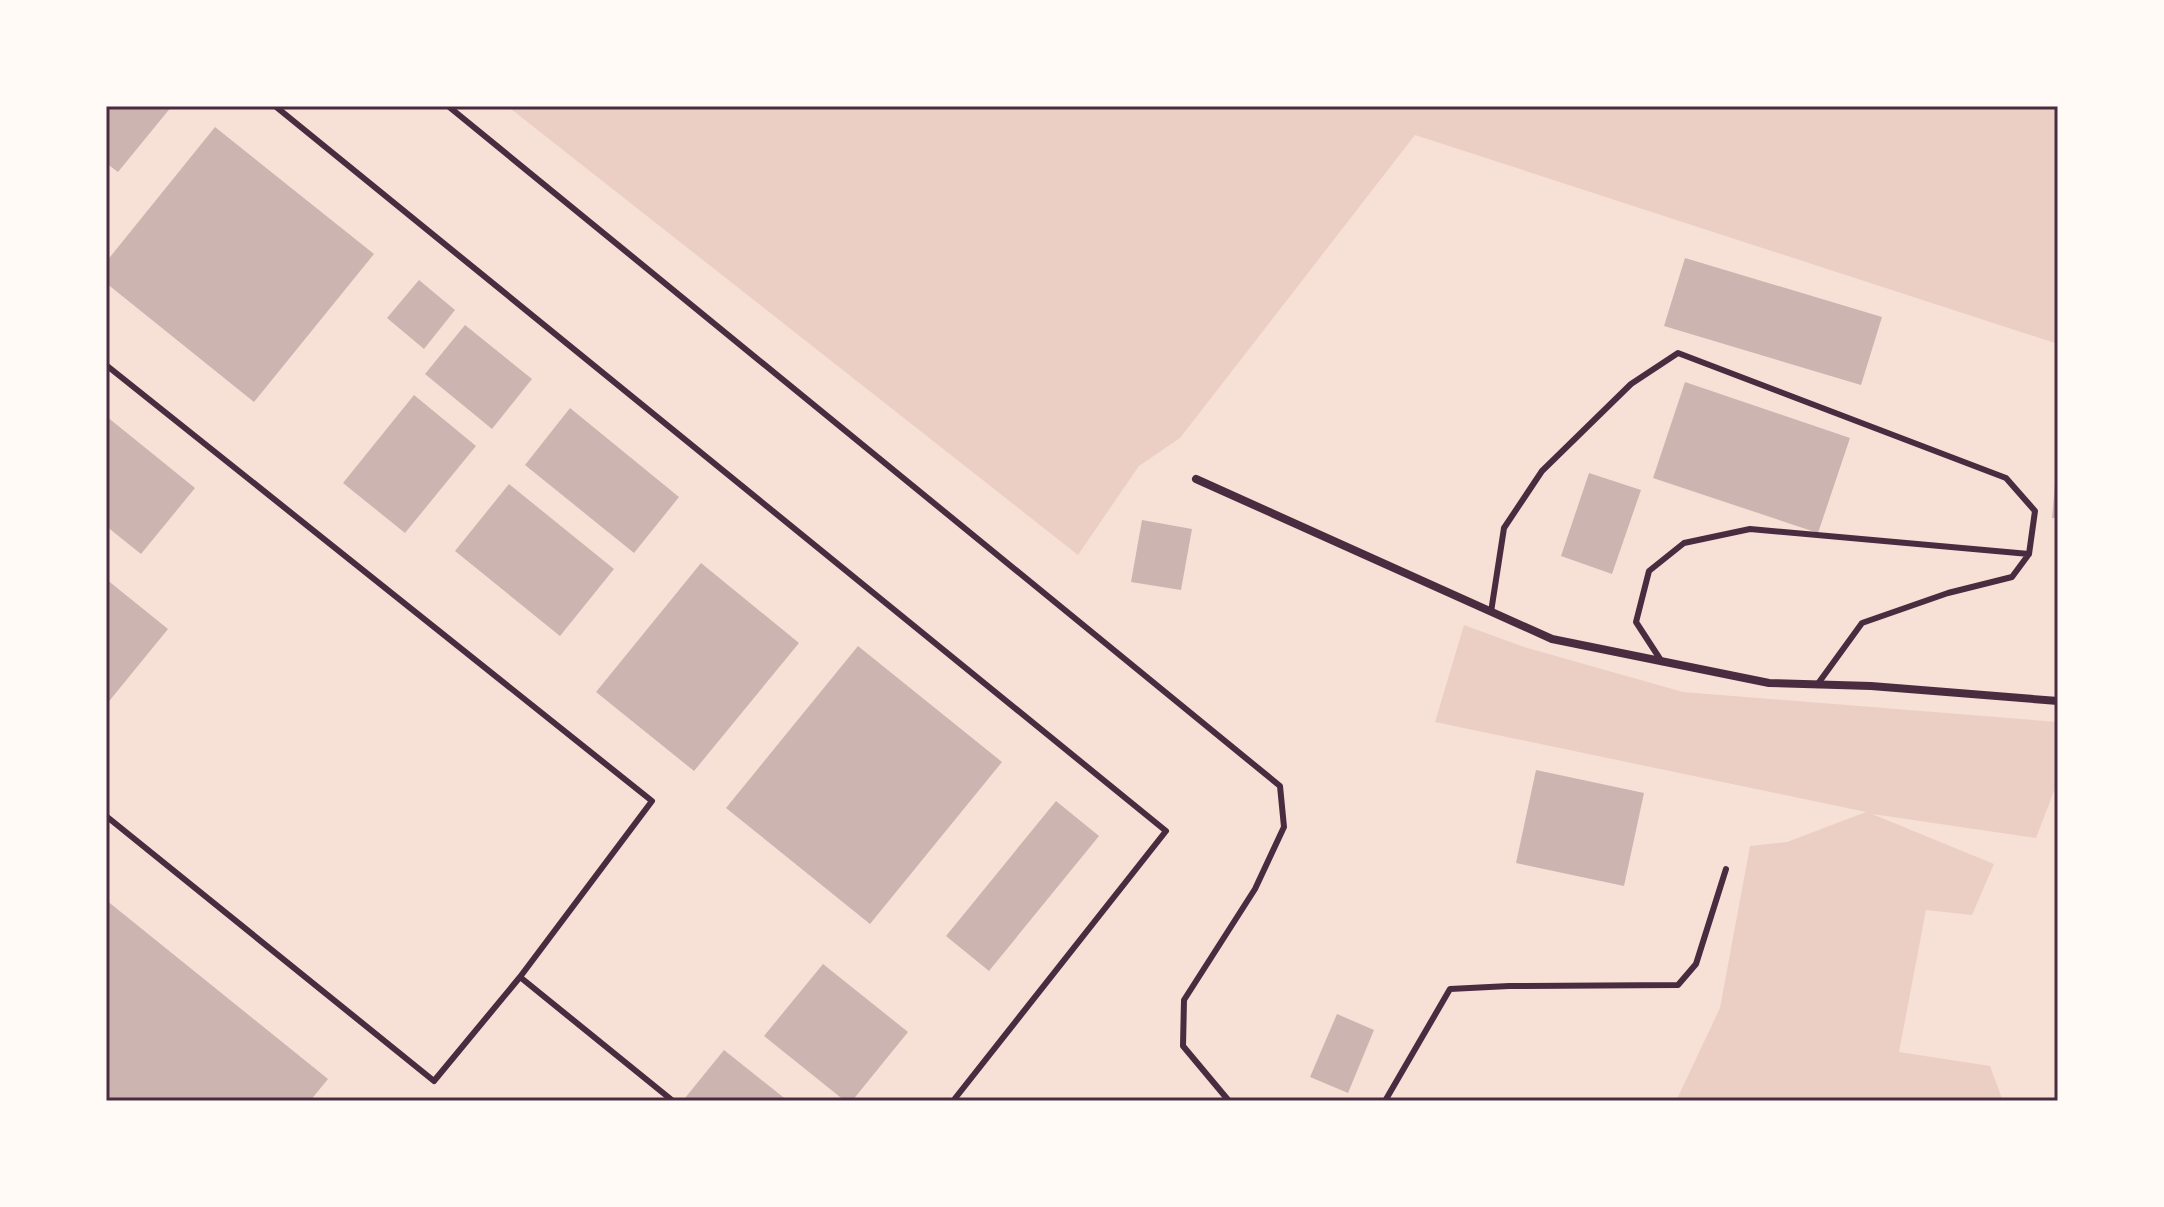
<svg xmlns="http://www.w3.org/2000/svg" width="2164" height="1207" font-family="Ubuntu,sans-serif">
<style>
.green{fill:#ebcfc5}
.building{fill:#ccb4b1}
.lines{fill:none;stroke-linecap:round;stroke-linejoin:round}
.service{stroke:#4a2c40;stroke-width:6}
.minor{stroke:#4a2c40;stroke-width:8}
.neatline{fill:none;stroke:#4a2c40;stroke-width:3}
</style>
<rect width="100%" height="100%" fill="#f7e1d7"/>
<path class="green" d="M507,106H2058V344L1415,135L1180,438L1139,466L1078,555Z
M1464,625L1524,647L1683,692L2058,722V781L2036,838L1872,814L1994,864L1972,915L1926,910L1899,1052L1990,1066L2003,1101H1676L1720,1008L1750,846L1787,842L1866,812L1435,722Z"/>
<path class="building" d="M106,106H172L118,172L106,163Z
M215,127L374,254L254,402L106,283V262Z
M1685,258L1882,317L1861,385L1664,326Z
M419,280L455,310L424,349L387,318Z
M465,325L532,379L492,429L425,374Z
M1685,382L1850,438L1818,533L1653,478Z
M414,395L476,446L405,533L343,483Z
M570,408L679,497L634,553L525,465Z
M106,416L195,488L141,554L106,526Z
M1589,473L1641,490L1612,574L1561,556Z
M2056,473H2058V518H2052Z
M509,484L614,569L560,636L455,551Z
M1142,520L1192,529L1181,590L1131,582Z
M701,563L799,643L694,771L596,692Z
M106,579L168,629L106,705Z
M858,646L1002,762L870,924L726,808Z
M1536,770L1644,793L1624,886L1516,863Z
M1056,801L1099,836L989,971L946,936Z
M106,900L328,1079L310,1101H106Z
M823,964L908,1032L852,1101H845L764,1036Z
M1337,1014L1374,1030L1348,1093L1310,1077Z
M724,1050L788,1101H688L685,1098Z"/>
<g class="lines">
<path class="service" d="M275,106L1166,831L953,1101
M448,106L1280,786L1284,827L1255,889L1184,1000L1183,1046L1229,1101
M106,365L652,801L520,977L434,1081L106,816
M1491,612L1504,528L1542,471L1631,384L1678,353L2006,478L2035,511L2029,554L2012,577L1948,593L1862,623L1817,685
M1662,662L1636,622L1649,571L1684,543L1750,529L2029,554
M520,977L673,1101
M1385,1101L1450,989L1509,986L1678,985L1696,964L1726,869"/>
<path class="minor" d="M1196,479L1552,639L1769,683L1871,686L2058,701"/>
</g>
<rect width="2164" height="1207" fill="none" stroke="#fffaf5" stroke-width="216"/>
<rect x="108" y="108" width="1948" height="991" class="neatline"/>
</svg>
